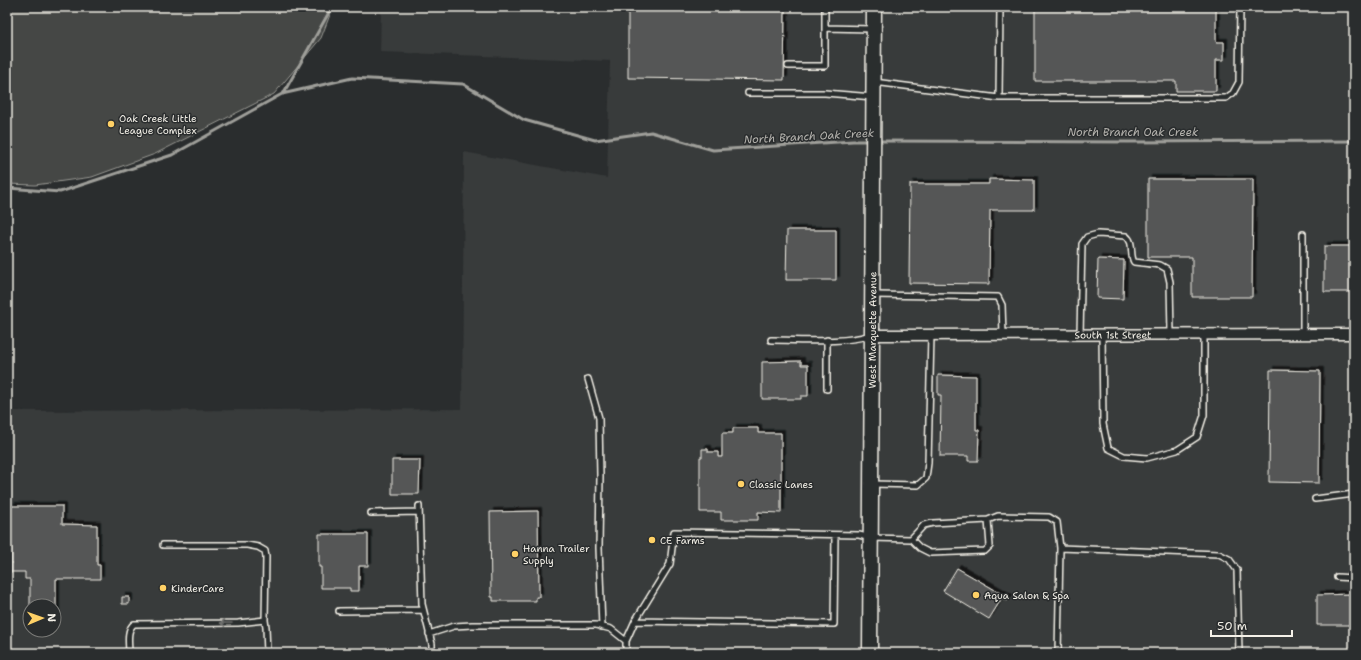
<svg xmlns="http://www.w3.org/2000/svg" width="1361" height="660" font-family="'Shantell Sans',sans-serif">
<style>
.built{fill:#373a3a;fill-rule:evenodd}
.green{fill:#444645;stroke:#9c9c96}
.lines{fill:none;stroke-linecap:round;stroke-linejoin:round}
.stream{stroke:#9f9f9a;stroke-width:3}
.building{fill:#555756;stroke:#f4f1e8;filter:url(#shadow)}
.lane-casing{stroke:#f4f1e8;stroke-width:8}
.street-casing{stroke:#f4f1e8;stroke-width:13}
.secondary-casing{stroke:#f4f1e8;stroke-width:17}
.lane{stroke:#2a2d2e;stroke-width:5}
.street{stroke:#2a2d2e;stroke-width:10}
.secondary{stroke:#2a2d2e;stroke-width:14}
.oneway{stroke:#71726f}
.poi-dot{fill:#ffd166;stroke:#2a2d2e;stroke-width:1.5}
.labels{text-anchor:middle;stroke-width:3;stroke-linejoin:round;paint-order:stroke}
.poi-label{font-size:10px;fill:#f4f1e8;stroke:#2a2d2e;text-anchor:start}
.street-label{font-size:10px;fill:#f4f1e8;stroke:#2a2d2e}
.water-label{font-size:11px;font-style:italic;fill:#b5b3ae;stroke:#2a2d2e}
</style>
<defs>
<filter id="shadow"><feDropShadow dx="3.5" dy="-3.5" stdDeviation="0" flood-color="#0009"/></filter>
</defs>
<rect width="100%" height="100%" fill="#2a2d2e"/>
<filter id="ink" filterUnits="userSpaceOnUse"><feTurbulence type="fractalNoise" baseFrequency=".025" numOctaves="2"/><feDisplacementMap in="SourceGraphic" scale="8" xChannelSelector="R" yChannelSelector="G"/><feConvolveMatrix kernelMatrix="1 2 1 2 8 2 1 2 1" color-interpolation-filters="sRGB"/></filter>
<g filter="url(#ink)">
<path class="built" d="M381,7H1354V653H7V411L462,409L464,152L607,178L610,61L380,52ZM30,606H54V630H30Z"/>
<path class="green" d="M7,7H333L321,38L274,94L155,154L92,177L35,185L7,184Z"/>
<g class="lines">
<path class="stream" d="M283,94L332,7
M878,141L1128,142L1354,141
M7,188L60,192L172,155L282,94L352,78L463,84L524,120L595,140L651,132L713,150L853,141H870"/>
</g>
<path class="building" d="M628,7H785L784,80L628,78Z
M1035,7H1216V42H1224V60H1216V91H1176V81H1035Z
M989,179L1034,180V210H990L989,284L909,283L910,184H989Z
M1148,179H1253L1252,297H1192V257H1148Z
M787,230H836V280H786Z
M1324,246H1354V292H1324Z
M1098,259L1124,260L1123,299L1097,298Z
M801,361V365H808V396H801V399H762V362Z
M1270,370L1320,371L1319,483L1269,482Z
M938,375L976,376V430H979L978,461H968V456H940L941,395H938Z
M733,428H758V433H781V513L758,512V520H721V512H700V457H702V449H708V452H718V457H722V433H733Z
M392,460H420L419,494H392Z
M11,506H62V524L97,525V565H100V579H56V623H54V606H30V623V579H25V572H11Z
M538,511L539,597H536V601H493V597H491L490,512Z
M319,534H368V566H359V591H350V588H321V567H319Z
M957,568L1009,598L1007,601L1002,598L989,619L943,591Z
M1354,594V625H1317V595Z
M122,597H129V604H122Z"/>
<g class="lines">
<g class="lane-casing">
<path id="lane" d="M825,28L872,29
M788,66H825V7
M874,82L999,98H1226L1233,93L1239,82L1240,7
M748,93H825L873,97
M999,98L1000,7
M874,295L998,297L1002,305L1003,334
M1080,334L1082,244L1087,237L1098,234L1126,236C1135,243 1129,254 1134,262L1160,265L1167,269L1170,282L1171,334
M1102,334L1103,424L1108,448L1124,456L1147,458L1177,450L1197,437L1204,415V334
M1303,334V234
M771,340C802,340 842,344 871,335
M588,379L599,418L600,476L599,548L602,627
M827,389V340
M873,484L918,485L926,478L928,463L931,335
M1315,499L1354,494
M419,506L422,604L432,644V653
M371,513L419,512
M911,539L920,548L930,553L985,551L990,546L988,520
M163,545H247L258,547L265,551L266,557L265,620L266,627L267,653
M1337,577L1354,578
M339,611L423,610
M635,621L834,624L835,535
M429,634L454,626L472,625H596L611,629L626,641V653
M626,641L635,621L670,564L674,532L859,535L871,538L911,539L924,525L933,523L988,520L998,516L1049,517L1057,522L1060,548
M129,653C129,644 126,630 134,624L238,623L265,620
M1058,653L1060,548L1219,554L1229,559L1237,570L1239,653"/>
</g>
<g class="street-casing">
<g id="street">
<path id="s1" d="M872,335L1354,334"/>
</g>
</g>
<g class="secondary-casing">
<g id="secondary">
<path id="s2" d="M870,653L874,7"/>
</g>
</g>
<use href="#lane" class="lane"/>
<use href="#street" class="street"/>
<use href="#secondary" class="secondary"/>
</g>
<defs><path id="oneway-shaft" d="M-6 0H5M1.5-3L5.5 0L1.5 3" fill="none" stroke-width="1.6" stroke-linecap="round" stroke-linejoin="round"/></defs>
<use class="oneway" href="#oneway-shaft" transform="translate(226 623) rotate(180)"/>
</g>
<g class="poi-dot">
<circle cx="111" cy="124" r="4"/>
<circle cx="741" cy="484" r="4"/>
<circle cx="652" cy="540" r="4"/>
<circle cx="515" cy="554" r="4"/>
<circle cx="163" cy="588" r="4"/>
<circle cx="976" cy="595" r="4"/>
</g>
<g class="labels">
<g class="poi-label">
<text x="119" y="122">Oak Creek Little<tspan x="119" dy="12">League Complex</tspan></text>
<text x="749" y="488">Classic Lanes</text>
<text x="660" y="544">CE Farms</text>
<text x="523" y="552">Hanna Trailer<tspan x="523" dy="12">Supply</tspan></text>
<text x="171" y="592">KinderCare</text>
<text x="984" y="599">Aqua Salon &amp; Spa</text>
</g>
<g class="street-label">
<text dy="4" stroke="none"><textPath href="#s2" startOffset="323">West Marquette Avenue</textPath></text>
<text dy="4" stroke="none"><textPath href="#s1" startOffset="241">South 1st Street</textPath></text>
</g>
<g class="water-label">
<text x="1133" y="136">North Branch Oak Creek</text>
<text transform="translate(809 136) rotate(-3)" y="4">North Branch Oak Creek</text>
</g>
</g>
<rect width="1361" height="660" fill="none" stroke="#2a2d2e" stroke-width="24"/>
<rect x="12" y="12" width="1337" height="636" fill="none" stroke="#f4f1e8" stroke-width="1.5" filter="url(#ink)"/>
<g transform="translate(42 618) rotate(88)"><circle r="19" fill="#2a2d2e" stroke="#7b7b78"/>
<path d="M0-3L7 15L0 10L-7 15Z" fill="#ffd166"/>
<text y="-6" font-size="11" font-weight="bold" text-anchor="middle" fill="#f4f1e8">N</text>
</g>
<path d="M1211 630v6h81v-6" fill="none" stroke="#f4f1e8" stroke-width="2"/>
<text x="1217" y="630" font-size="12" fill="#f4f1e8" stroke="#2a2d2e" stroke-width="3" paint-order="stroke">50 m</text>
</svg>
